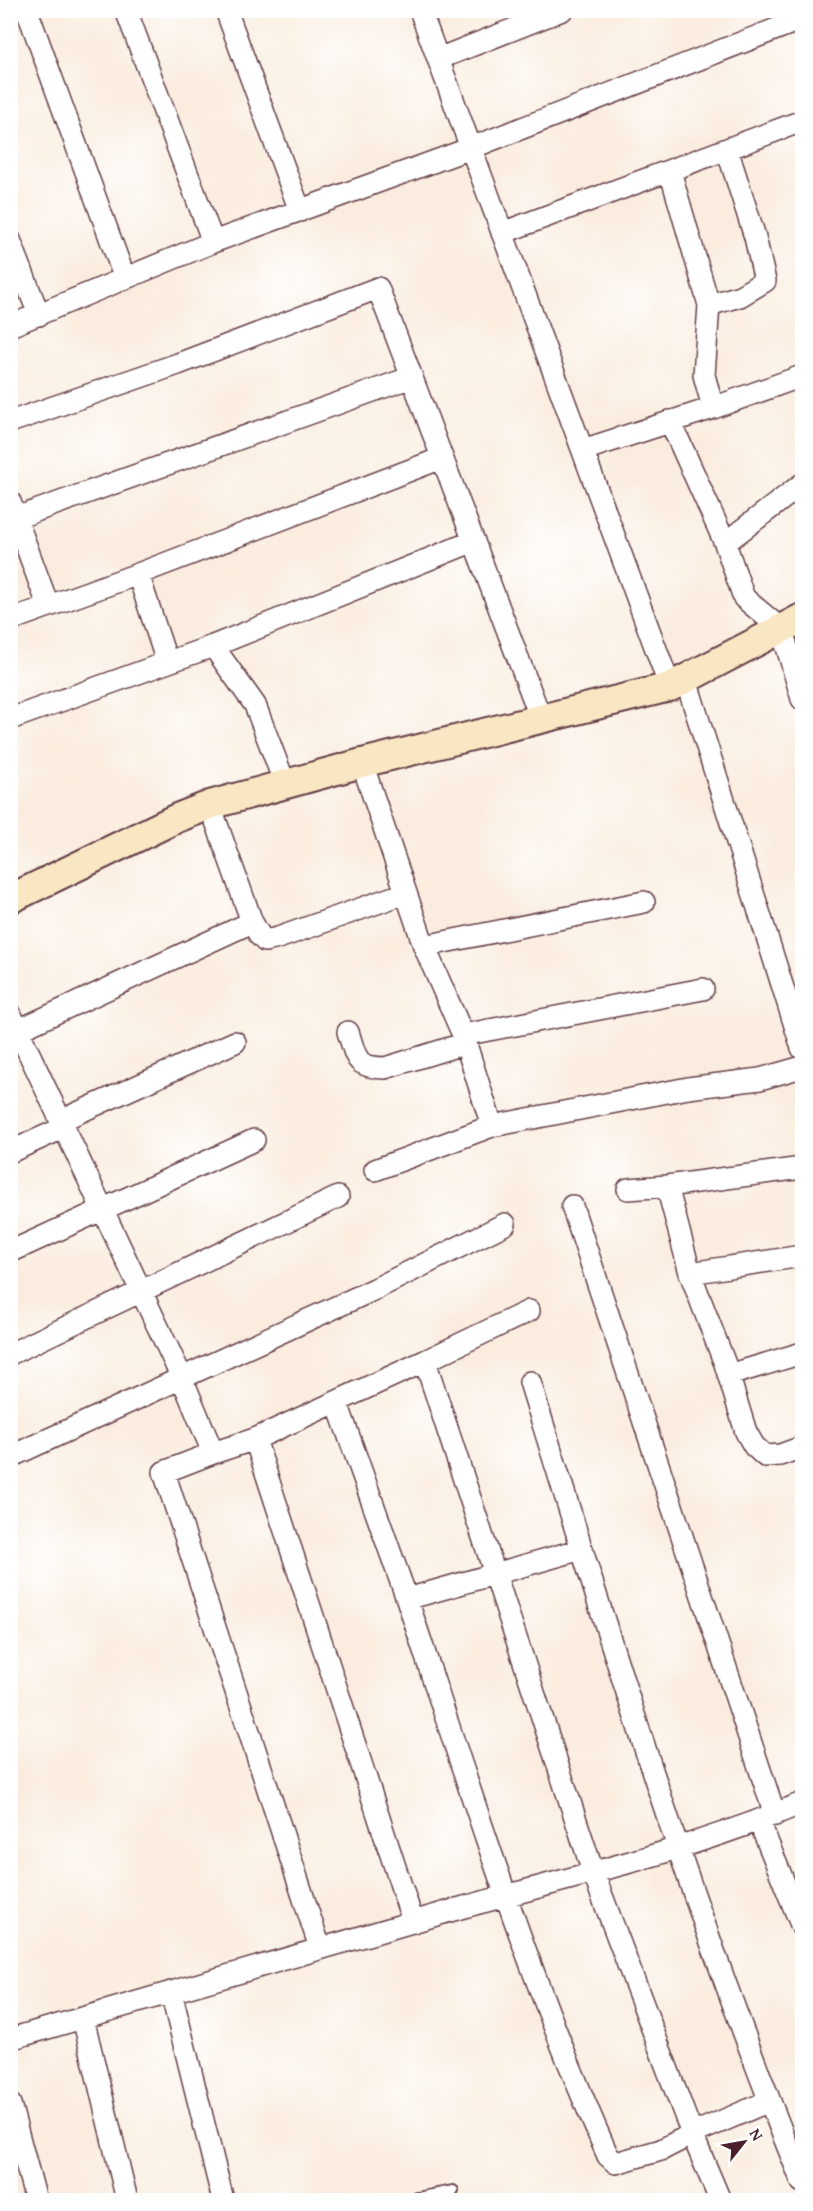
<svg xmlns="http://www.w3.org/2000/svg" width="813" height="2211" font-family="'Gentium Book Plus',serif">
<style>
.lines{fill:none;stroke-linecap:round;stroke-linejoin:round}
.lane-casing{stroke:#643e46;stroke-width:14}
.street-casing{stroke:#643e46;stroke-width:24}
.secondary-casing{stroke:#643e46;stroke-width:32}
.lane{stroke:#fff;stroke-width:10}
.street{stroke:#fff;stroke-width:21}
.secondary{stroke:#f9e7c3;stroke-width:28}
</style>
<rect width="100%" height="100%" fill="#fff"/>
<filter id="ink" filterUnits="userSpaceOnUse"><feTurbulence type="fractalNoise" baseFrequency=".0167" numOctaves="2"/><feDisplacementMap in="SourceGraphic" scale="12" xChannelSelector="R" yChannelSelector="G"/><feConvolveMatrix kernelMatrix="1 2 1 2 8 2 1 2 1" color-interpolation-filters="sRGB"/></filter>
<filter id="wash" filterUnits="userSpaceOnUse"><feTurbulence type="fractalNoise" baseFrequency=".008" numOctaves="4" result="noise"/><feDisplacementMap in="SourceGraphic" scale="24" xChannelSelector="R" yChannelSelector="G"/><feGaussianBlur stdDeviation="1.35" result="paint"/><feColorMatrix in="noise" values="0 0 0 0 0 0 0 0 0 0 0 0 0 0 0 0 0 1.4 0 .05"/><feComposite in="paint" operator="in"/></filter>
<g filter="url(#wash)">
<rect width="100%" height="100%" fill="#faeddf"/>
</g>
<g filter="url(#ink)">
<g class="lines">
<g class="lane-casing">
<path id="lane" d="M407,2200L453,2191"/>
</g>
<g class="street-casing">
<path id="street" d="M27,10L125,279
M126,10L213,242
M226,10L300,211
M420,10L670,687
M438,59L562,10
M670,171L709,305L704,375L713,408
M502,233L802,121
M10,240L39,315
M709,305L740,296L765,281L755,237L727,149
M10,326L213,242L471,148L802,19
M670,421L725,543L744,598L782,630L802,699
M10,422L178,364L378,288L541,719
M583,450L713,408L802,376
M10,502L48,605
M16,518L412,377
M725,543L802,484
M138,574L167,662
M10,620L138,574L442,458
M213,646L255,705L285,784
M686,680L802,1048
M10,719L213,646L474,541
M362,763L424,946L463,1035L492,1126L688,1088L760,1079L802,1067
M210,805L252,922L260,936L265,941L278,938L405,893
M424,946L644,902
M10,1013L182,1378L213,1453L164,1472L320,1948
M348,1032C357,1058 354,1067 385,1068L466,1043
M10,1034L252,922
M463,1035L703,989
M62,1120L235,1042
M10,1152L65,1127
M802,1168L667,1186L690,1273L725,1364L746,1432L754,1446L765,1456L780,1455L802,1447
M375,1170L492,1126
M628,1189L667,1186
M572,1206L775,1815
M10,1252L254,1140
M690,1273L802,1256
M10,1354L338,1197
M425,1361L529,1311
M729,1375L802,1353
M530,1382C613,1651 695,1921 802,2182
M337,1403L407,1599L582,1549
M255,1439L413,1922
M213,1453L255,1439L425,1361L593,1872L692,2134L661,2150L616,2163L608,2156C527,1974 469,1787 407,1599
M10,1457L375,1289L505,1224
M759,1821L802,1927
M171,1992L223,2200
M83,2018L127,2200
M10,2039C162,1994 313,1950 464,1907C578,1876 694,1849 802,1803
M10,2104L36,2200
M720,2200L692,2134L769,2101"/>
</g>
<g class="secondary-casing">
<path id="secondary" d="M10,899L177,818L210,805L362,763L670,687L802,618"/>
</g>
<use href="#lane" class="lane"/>
<use href="#street" class="street"/>
<use href="#secondary" class="secondary"/>
</g>
</g>
<rect width="813" height="2211" fill="none" stroke="#fff" stroke-width="36"/>
<g transform="translate(744 2142) rotate(59)" stroke="#ffffff" stroke-width="4.5" paint-order="stroke">
<path d="M0-4.5L10 22L0 15L-10 22Z" fill="#4a1f2b"/>
<text y="-9" font-size="16" font-weight="bold" text-anchor="middle" fill="#4a1f2b">N</text>
</g>
</svg>
